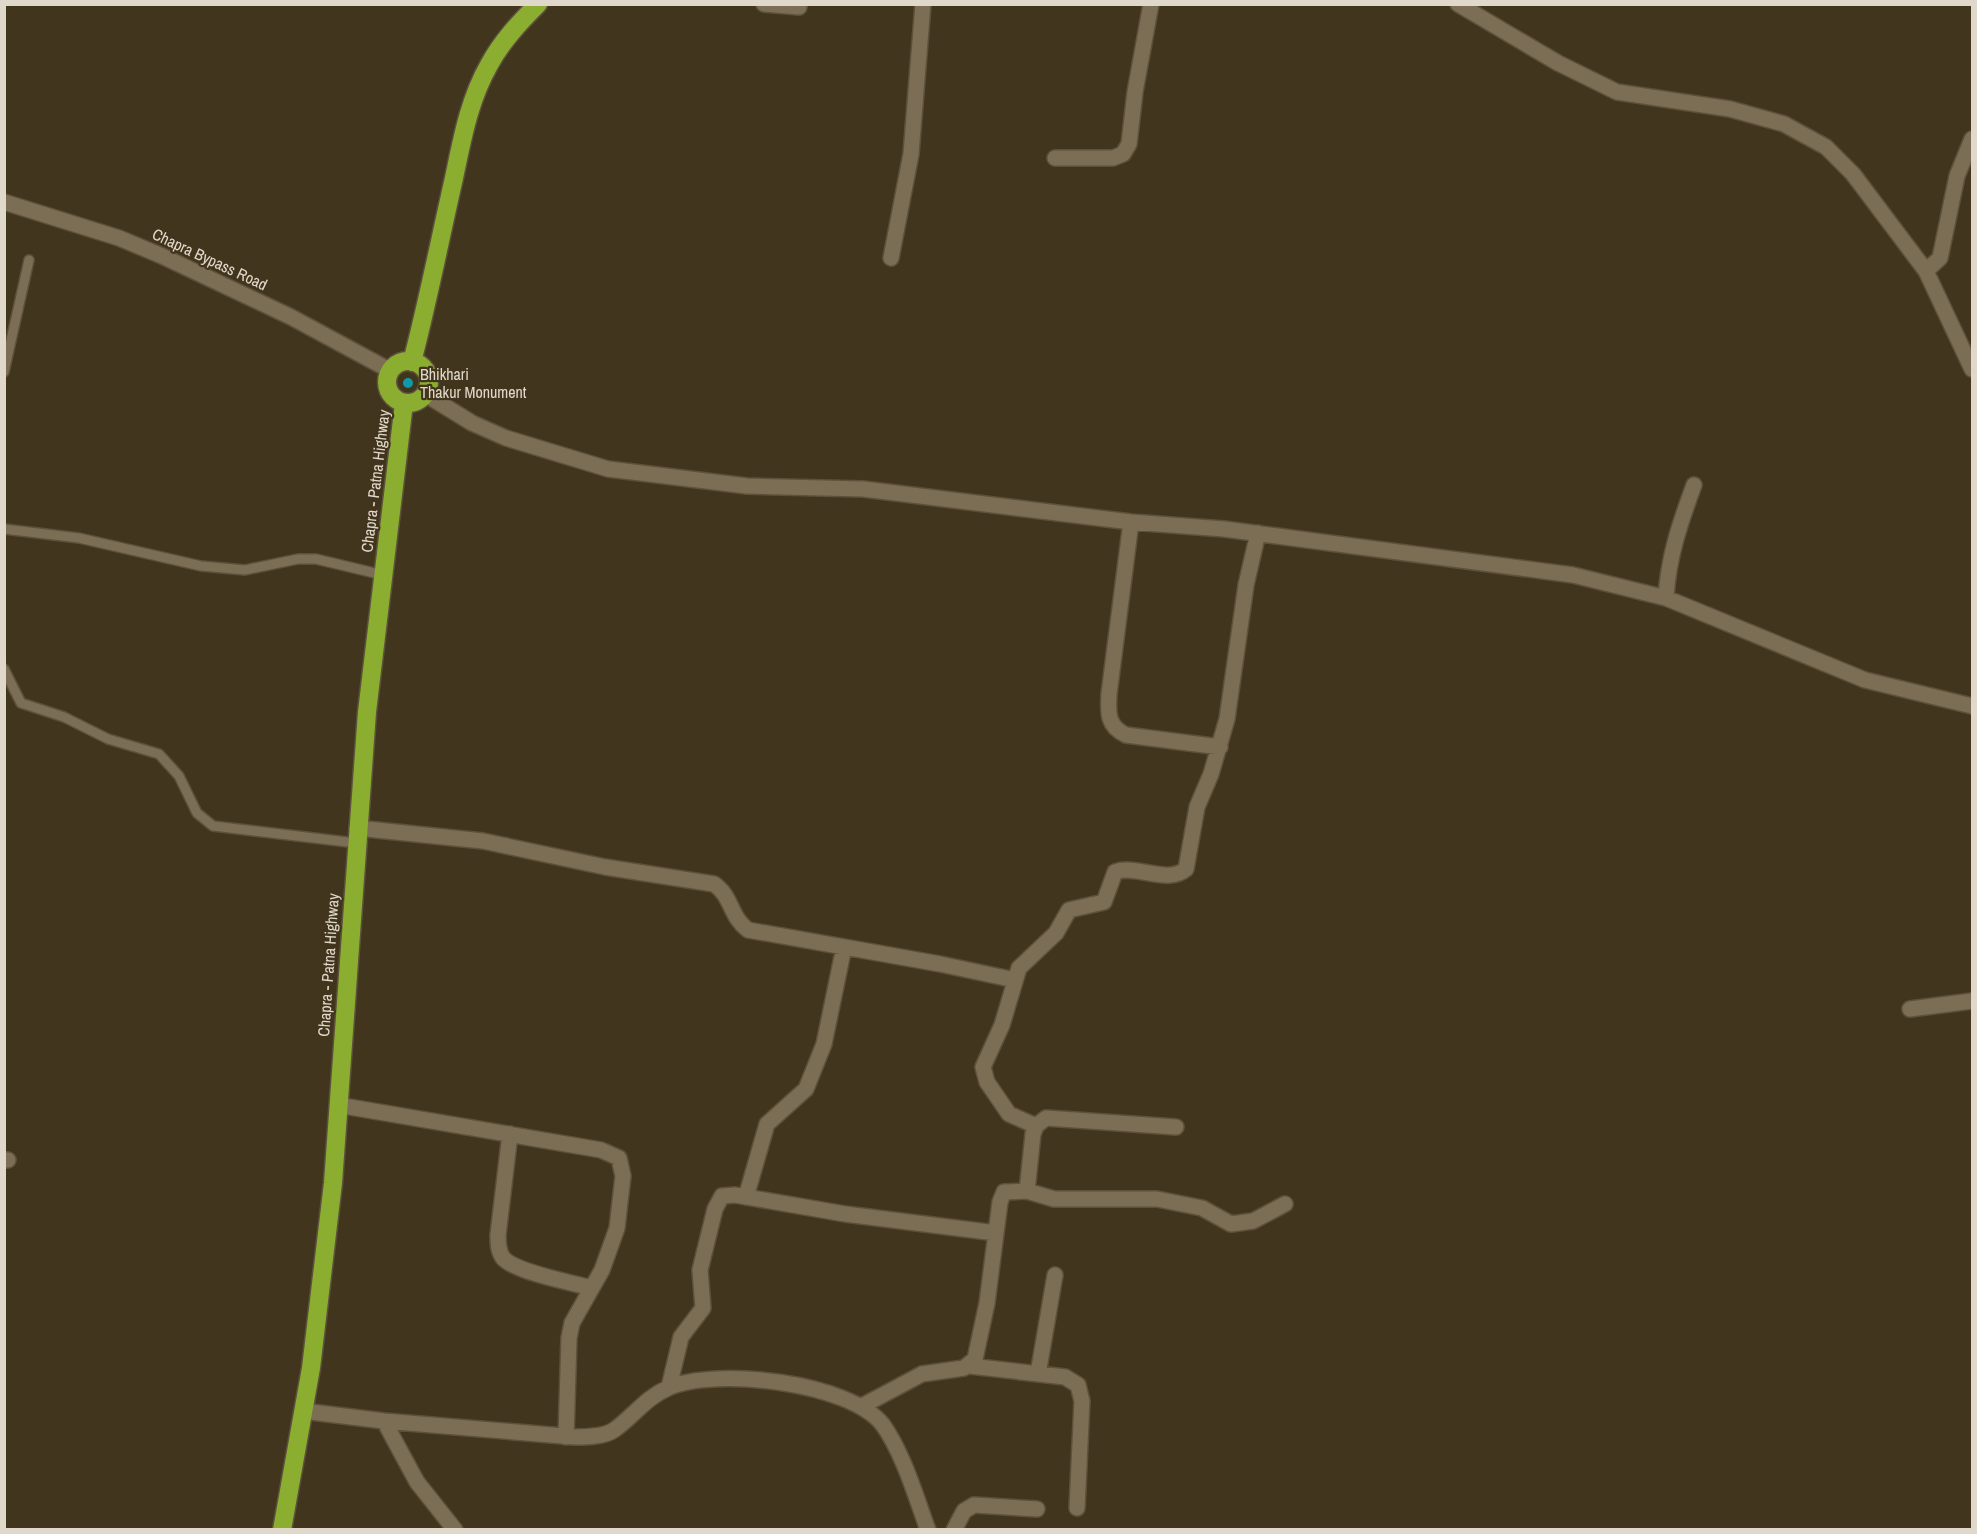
<svg xmlns="http://www.w3.org/2000/svg" width="1977" height="1534" font-family="'Archivo Narrow',sans-serif">
<style>
.lines{fill:none;stroke-linecap:round;stroke-linejoin:round}
.lane-casing{stroke:#5c513c;stroke-width:12}
.street-casing{stroke:#5c513c;stroke-width:18}
.secondary-casing{stroke:#5c513c;stroke-width:18}
.highway-casing{stroke:#5c513c;stroke-width:21}
.lane{stroke:#7c6e54;stroke-width:9}
.street{stroke:#7c6e54;stroke-width:15}
.secondary{stroke:#7c6e54;stroke-width:15}
.highway{stroke:#8bae30;stroke-width:18}
.culture-dot{fill:#0f9aa8;stroke:#42351d;stroke-width:2}
.labels{text-anchor:middle;stroke-width:4.5;stroke-linejoin:round;paint-order:stroke}
.street-label{font-size:16px;fill:#e0d8ca;stroke:#42351d}
.poi-label{font-size:16px;fill:#e0d8ca;stroke:#42351d;text-anchor:start}
</style>
<rect width="100%" height="100%" fill="#42351d"/>
<g class="lines">
<g class="lane-casing">
<path id="lane" d="M4,372L29,260
M4,529L79,538L201,566L245,570L298,559H316L383,575
M4,669L21,703L64,717L108,739L159,754L179,776L197,813L213,826L356,843"/>
</g>
<g class="street-casing">
<path id="street" d="M764,4L799,7
M1458,4L1558,63L1617,92L1730,109L1784,124L1826,147L1853,174L1926,271L1972,369
M1055,158H1113L1123,154L1129,144L1135,92L1151,4
M891,258L911,154L923,4
M1926,271L1940,258L1957,176L1972,139
M425,394L472,423L506,438L608,469L747,486L863,489L1131,522L1224,529L1573,575L1666,598L1865,680L1972,706
M1131,522L1109,694C1108,713 1107,726 1126,735L1220,747
M1666,598C1668,558 1680,523 1694,485
M357,828L483,841L605,867L714,884C732,896 730,917 748,930L940,964L1015,980
M1910,1009L1972,1001
M338,1105L601,1150L619,1158L623,1176L617,1228L602,1270L572,1323L569,1338L566,1437
M1036,1126L1009,1114L987,1082L983,1067L1002,1025L1019,968L1056,933L1069,910L1104,902L1115,872C1136,864 1168,885 1186,869L1197,807L1211,774L1227,719L1246,585L1258,533
M510,1134L498,1235C498,1243 498,1251 503,1258C515,1272 573,1283 592,1288
M4,1160H8
M1027,1191L1033,1134L1036,1126L1046,1118L1176,1127
M746,1197L767,1124L806,1089L824,1044L844,947
M970,1366L1065,1377L1078,1385L1082,1401L1077,1508
M1038,1374L1055,1275
M669,1387L681,1337L703,1308L700,1270L715,1209L722,1196L735,1195L845,1214L996,1233
M862,1406L922,1374L964,1368L975,1359L987,1303L1000,1202L1004,1192L1027,1191L1054,1199H1157L1202,1208L1231,1224L1253,1221L1285,1204
M303,1411L384,1421L575,1437C587,1437 604,1437 614,1430C634,1416 645,1398 668,1388C715,1367 850,1382 883,1425C903,1453 916,1497 928,1530
M384,1421L417,1482L455,1530
M954,1530L964,1511L974,1505L1037,1509"/>
</g>
<g class="secondary-casing">
<path id="secondary" d="M4,202L119,238L162,256L291,317L391,371"/>
</g>
<g class="highway-casing">
<path id="highway" d="M387 382a21 21 0 1 1 42 0a21 21 0 1 1-42 0Z
M412,362C428,301 440,239 454,178C462,140 469,100 489,65C502,41 519,23 538,4
M282,1530L311,1368L333,1183L367,712L404,403"/>
</g>
<use href="#lane" class="lane"/>
<use href="#street" class="street"/>
<use href="#secondary" class="secondary"/>
<use href="#highway" class="highway"/>
</g>
<circle class="culture-dot" cx="408" cy="383" r="6"/>
<g class="labels">
<g class="street-label">
<text transform="translate(210 259) rotate(25)" y="6">Chapra Bypass Road</text>
<text transform="translate(375 481) rotate(-83)" y="6">Chapra - Patna Highway</text>
<text transform="translate(328 965) rotate(-86)" y="6">Chapra - Patna Highway</text>
</g>
<g class="poi-label">
<text x="420" y="380">Bhikhari<tspan x="420" dy="18">Thakur Monument</tspan></text>
</g>
</g>
<rect width="1977" height="1534" fill="none" stroke="#e0d8ca" stroke-width="12"/>
</svg>
